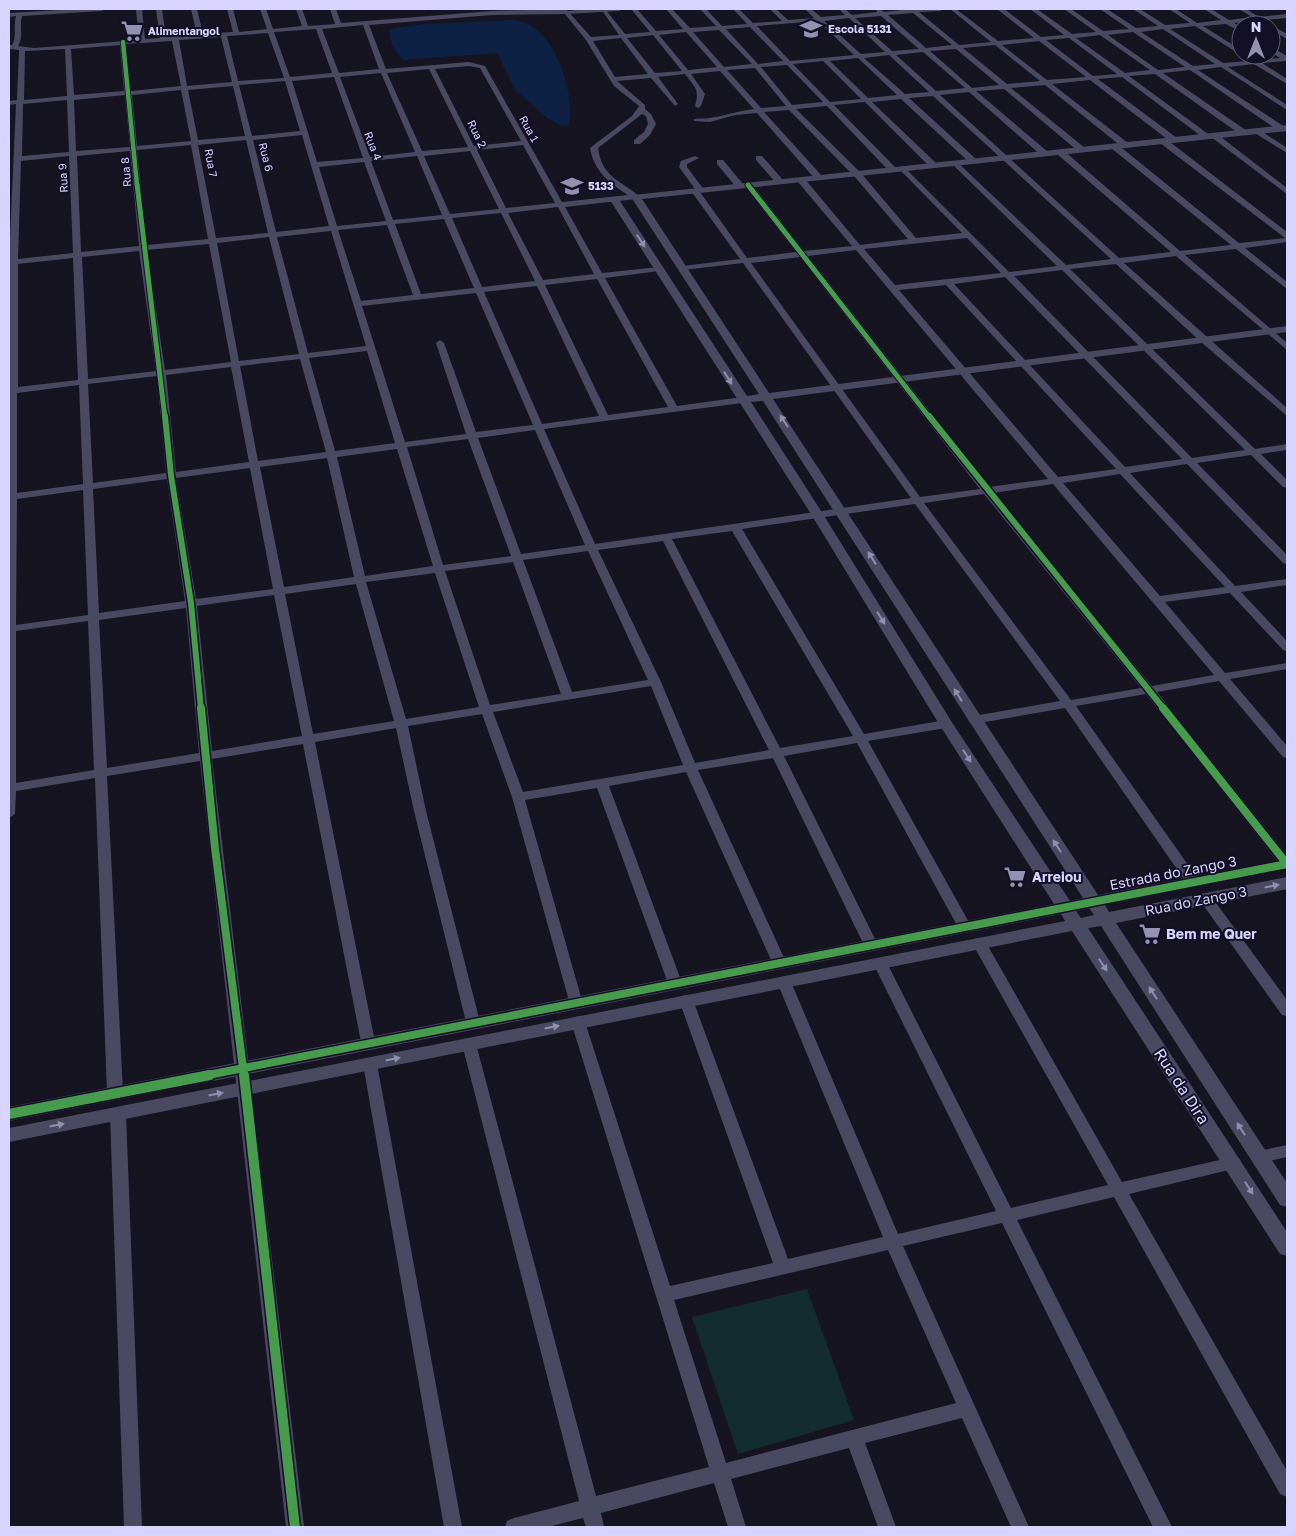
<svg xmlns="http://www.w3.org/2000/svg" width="1296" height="1536" font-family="'Golos Text',sans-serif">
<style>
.green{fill:#132c2d}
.water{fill:#0d2144}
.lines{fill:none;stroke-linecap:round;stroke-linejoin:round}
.minor{fill:#4a4962;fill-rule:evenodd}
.tertiary{fill:#4a4962;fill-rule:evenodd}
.cycleway-far4-casing{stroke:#130f26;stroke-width:6}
.cycleway-far3-casing{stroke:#130f26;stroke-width:7}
.cycleway-far2-casing{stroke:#130f26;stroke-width:9}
.cycleway-far1-casing{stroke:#130f26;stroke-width:11}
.cycleway-casing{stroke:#130f26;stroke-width:13}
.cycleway-far4{stroke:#469c4c;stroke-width:4.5}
.cycleway-far3{stroke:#469c4c;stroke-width:5}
.cycleway-far2{stroke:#469c4c;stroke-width:6}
.cycleway-far1{stroke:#469c4c;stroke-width:8}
.cycleway{stroke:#469c4c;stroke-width:10}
.oneway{fill:#928eb0}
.labels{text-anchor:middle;stroke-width:4;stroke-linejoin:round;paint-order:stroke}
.far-poi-label{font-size:11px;font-weight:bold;fill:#d9d4ff;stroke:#130f26;text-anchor:start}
.far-street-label{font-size:11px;fill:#d9d4ff;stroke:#130f26}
.street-label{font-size:14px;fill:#d9d4ff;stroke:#130f26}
.poi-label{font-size:14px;font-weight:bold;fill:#d9d4ff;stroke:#130f26;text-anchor:start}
.near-street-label{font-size:16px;fill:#d9d4ff;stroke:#130f26}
</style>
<rect width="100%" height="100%" fill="#161421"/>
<path class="green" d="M807,1289L854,1420L738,1454L692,1317Z"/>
<path class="water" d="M489,21C499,21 515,18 524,22C557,36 575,93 569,125L561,126L547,118L515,90L497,53L403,60C395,51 388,42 390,29L422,24Z"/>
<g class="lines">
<path class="minor" d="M77,9H105L102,11L22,16C19,27 24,37 18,46L34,48L139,40L136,9H142L145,39L160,38L156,9H162L166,37L197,35L191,9H197L203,34L233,32L227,9H233L239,32L267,29L260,9H266L273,29L302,26L296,9H302L308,26L335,24L330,9H336L341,23L492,11L566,9L591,37L619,35L601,9H605L625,34L650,32L631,9H637L656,31L683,29L666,9H672L690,28L716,26L700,9H706L722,26L747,24L733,9H739L753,23L782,21L770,9H776L788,20L814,18L805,9H811L821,17L845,15L839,9H845L852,15L877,12L876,9H880L884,12L909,9H943L940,11L919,12L959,45L991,42L950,9H956L998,41L1034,38L997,9H1004L1041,37L1064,35L1030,9H1037L1072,34L1096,32L1064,9H1071L1103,31L1129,29L1100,9H1107L1136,28L1158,26L1133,9H1140L1165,25L1190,23L1169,9H1176L1197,23L1221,20L1204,9H1211L1229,20L1252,17L1239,9H1246L1259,17L1287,14V18L1234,23L1241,27V32L1226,24L1203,26L1241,50V55L1195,26L1170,29L1223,63L1249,61L1252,58L1257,60L1280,58L1271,52V47L1287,56V61L1262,63L1287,79V84L1254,64L1228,67L1287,105V110L1221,67L1198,70L1285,127V131H1279L1190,70L1163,73L1247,131V135H1241L1155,74L1129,76L1211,136L1217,134L1287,188V194L1211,137L1205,139L1122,77L1098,79L1177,138V142H1171L1090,80L1052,84L1128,143V147H1122L1045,85L1011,88L1085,148V152H1079L1004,89L976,91L1048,152V156H1042L969,92L940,95L1119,258L1171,252L1057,154V150H1063L1180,251L1231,245L1111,148V144H1117L1239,243L1285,238L1160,143V139H1166L1287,232V242L1245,248L1287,282V289L1236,249L1185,255L1287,343V350L1176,256L1124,263L1287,408V416L1201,342L1116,264L1070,269L1255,449L1287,444V450L1261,454L1287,480V488L1283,487L1251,455L1197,463L1287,555V564L1283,563L1187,464L1130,473L1235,586L1287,579V585L1241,592L1287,641V651L1283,650L1230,593L1165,602L1225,673L1287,663V669L1230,679L1287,746V758L1283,757L1219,681L1157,692L1287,855V868L1282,867L1146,694L1076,706L1198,879L1200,882L1198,885H1188L1065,708L974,724L970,723L968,720L970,717L974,716L1060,701L915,504L742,529L864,734L946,720L952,724L946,728L868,741L971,926L969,929H959L857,743L784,756L878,945L876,949H866L864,945L773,758L698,770L786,962L784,966H774L772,962L686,772L609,786L682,983L680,987H670L668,983L597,788L525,800L583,1004L581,1008L576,1009L571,1008L512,797L482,714L408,726L426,811L480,1022L478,1026L473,1028L468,1026L466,1022L414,811L396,728L315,742L375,1042L373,1046L368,1048L363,1046L361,1042L303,744L212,759L304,1527H286L200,761L107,776L123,1093L120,1097L115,1099L110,1097L107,1093L95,778L16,791L15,814L9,818V260L16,104L9,105V101L17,100L19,50L9,49V45H12C17,37 13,27 16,16L9,17V13ZM913,13L952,45L926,48L888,15ZM565,14L586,40L614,86L639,106L632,116L590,148C594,171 609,183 628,195L562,202L485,66L469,62L386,69L369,25L492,15ZM881,16L919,49L892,51L855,18ZM849,18L885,52L861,54L824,21ZM818,21L854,55L790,61L757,26ZM363,25L379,69L339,73L322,29ZM750,27L783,61L758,64L726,29ZM316,29L332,73L290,77L274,32ZM1163,29L1215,64L1193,66L1141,32ZM719,30L752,64L724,67L693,32ZM686,32L717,67L688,70L659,35ZM1133,32L1185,67L1158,70L1108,35ZM268,33L284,78L238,81L227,36ZM653,35L682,71L655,73L627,38ZM1100,35L1150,70L1125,73L1076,38ZM221,37L232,82L187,86L179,40ZM621,38L648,74L615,77L593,41ZM1069,38L1117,74L1093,76L1046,40ZM172,41L181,86L131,91L126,44ZM1039,41L1086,77L1047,80L1002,45ZM120,45L124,91L74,95L71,49ZM995,45L1040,81L1007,84L963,48ZM65,49L67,96L24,100L25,51ZM956,49L999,85L972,88L930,51ZM923,52L965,88L936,91L896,55ZM889,55L929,92L905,94L864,58ZM858,58L897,95L868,98L830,61ZM823,61L861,99L830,102L793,64ZM787,65L823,102L792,105L761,67ZM469,66L480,68L521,141L474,146L435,69ZM755,68L786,106L761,108L727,70ZM429,69L468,147L422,151L387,73ZM720,71L754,109C737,111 725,116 710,118C704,119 699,118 694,119V121L710,122L735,115L757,113L816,180H822V176L764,112L789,110L854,176L908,239L860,245L804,178H798V182L852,246L804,251L751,183H748L744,185L796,252L747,258L700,192L704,190L687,167V164L699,158L695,156L681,161L679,167L695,189L691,191L740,259L683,266L679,268L683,270L743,263L911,498L595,544L544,429L742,403L747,400L742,397L677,406L605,278L659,271L663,269L659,267L602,273L565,207L636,199L640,197C621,180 602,178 598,148L642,114L646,116L648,124L644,132L634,140V144H640L650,135L656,124L651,114L645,109V105L617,81L651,78L675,106L678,104L658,77L685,74C695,88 700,89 695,106L698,108L701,106L705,94L691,74ZM381,73L415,152L370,157L340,77ZM334,77L363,158L317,162L292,81ZM285,81L300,131L252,136L239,85ZM233,86L245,136L198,140L188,90ZM181,90L191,141L137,146L132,95ZM125,95L130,147L76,151L74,100ZM933,96L1111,259L1066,265L956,161L952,163L953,165L1057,266L1009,272L904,167L900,169L901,171L962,233L916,238L860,172L796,109L827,106L890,172H896V168L834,105L865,102L931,168H937V164L872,102L901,99L970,163H976V159L909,98ZM67,100L69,152L22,156L23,104ZM302,135L329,226L276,232L253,140ZM246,140L268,233L216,238L198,145ZM191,145L208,239L147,245L137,150ZM523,145L555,203L506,208L477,150ZM130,151L139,246L81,252L77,156ZM470,151L499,209L450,214L424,156ZM69,156L73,253L18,259L21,161ZM417,156L442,215L393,220L371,161ZM364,162L386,221L337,226L319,167ZM558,207L594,274L543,280L508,213ZM501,213L535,281L482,287L452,218ZM444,219L474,288L421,294L395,224ZM387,225L413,295L361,301L338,230ZM331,231L366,346L308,353L277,237ZM269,237L299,354L239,361L217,243ZM967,238L1001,273L895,285L864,249ZM209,244L231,362L165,370L147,250ZM856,250L1048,479L989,487L808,256ZM139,251L156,371L88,379L82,257ZM800,257L980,489L920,497L751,263ZM73,258L78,380L18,387V264ZM1062,270L1245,450L1192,458L1014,276ZM1005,277L1182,459L1125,467L954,284ZM597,279L668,407L608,415L545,285ZM946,285L1116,469L1058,477L899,290ZM537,286L599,416L542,424L484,292ZM476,293L533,425L476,432L444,343L440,340L436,343L466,434L405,442L362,306ZM367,351L395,443L335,451L309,358ZM300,359L326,452L258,461L240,366ZM231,367L249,462L176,472L166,375ZM157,376L166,473L93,483L88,384ZM79,385L83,484L17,493V393ZM535,430L585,545L521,554L478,438ZM468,439L511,556L443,565L407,447ZM397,449L433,566L365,576L337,457ZM327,458L354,577L284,587L260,467ZM250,468L273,589L196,599L176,478ZM1120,474L1225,587L1160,596L1063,483ZM167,479L185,601L99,613L93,489ZM1053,484L1214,675L1152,686L993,493ZM83,490L88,615L16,625L17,499ZM984,494L1141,688L1071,700L924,503ZM732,531L853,736L780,748L672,539ZM663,541L769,750L695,763L661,682L598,550ZM588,551L648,680L572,692L523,560ZM513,562L561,694L490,705L445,571ZM435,573L479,707L406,719L366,582ZM356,584L394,721L313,734L285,594ZM274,595L302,736L212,751L197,606ZM186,608L199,753L107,768L99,620ZM88,621L94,770L16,783V631ZM651,686L683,765L523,792L493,712Z
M1271,25L1287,34V39L1271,30Z
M1258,129L1287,148V153L1255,133L1254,131Z
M756,156H762L783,180V184H777L756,160Z
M717,160H723L743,184V188H737L717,164Z
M1206,894L1211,896L1287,1000V1016L1282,1015L1201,902L1199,899L1201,896Z
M979,938L984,939L1122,1182L1233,1157L1239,1158L1241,1163L1239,1168L1233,1169L1129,1194L1287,1471V1497L1280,1494L1114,1197L1017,1220L1172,1527H1153L1002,1223L903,1246L1029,1527H1011L962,1418L865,1443L896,1527H878L849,1448L731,1479L746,1527H728L714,1483L601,1513L604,1527H586L583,1518L548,1527H505L507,1521L514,1518L579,1501L462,1044L464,1040L469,1038L474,1040L476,1044L596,1496L709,1467L571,1022L573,1018L578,1016L583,1018L585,1022L670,1286L773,1263L679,1000L681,996L686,995L691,996L693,1000L788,1259L883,1237L777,982L779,978H789L791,982L898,1234L996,1211L873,963L875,959H885L887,963L1011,1208L1108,1185L972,943L974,939ZM888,1250L956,1403L726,1463L674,1300Z
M370,1058L375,1060L377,1064L462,1527H444L363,1064L365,1060Z
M118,1108L123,1110L126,1114L142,1527H124L110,1114L113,1110Z
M1287,1145V1157L1260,1163L1254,1162L1252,1157L1254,1152Z"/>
<path class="tertiary" d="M584,9H623L619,11L565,14L561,12Z
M1287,125V131L642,199L769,393L1287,326V332L773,399L1098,895L1287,859V869L1105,905L1109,912L1287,877V889L1116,923L1287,1183V1207L1280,1205L1101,926L1088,928L1287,1232V1256L1280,1254L1072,931L9,1142V1128L1065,921L1061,914L9,1121V1107L1054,904L939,724L811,514L610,200L618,198L747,396L759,394L631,197L633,195ZM763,401L1083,898L1070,901L953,724L823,514L751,402ZM1089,908L1094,915L1081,918L1076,911Z"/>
<g class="cycleway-far4-casing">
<path id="cycleway-far4" d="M123,42L137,185"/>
</g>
<g class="cycleway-far3-casing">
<path id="cycleway-far3" d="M137,184L165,418
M748,185L930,418"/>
</g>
<g class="cycleway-far2-casing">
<path id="cycleway-far2" d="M165,416L171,475L191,603L201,709
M929,416L1164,709"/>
</g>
<g class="cycleway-far1-casing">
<path id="cycleway-far1" d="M201,708L215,848L244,1076
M203,1076L1287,864L1163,708"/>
</g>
<g class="cycleway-casing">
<path id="cycleway" d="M244,1075L295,1527
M9,1114L210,1075"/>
</g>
<use href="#cycleway-far4" class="cycleway-far4"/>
<use href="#cycleway-far3" class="cycleway-far3"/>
<use href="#cycleway-far2" class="cycleway-far2"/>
<use href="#cycleway-far1" class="cycleway-far1"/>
<use href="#cycleway" class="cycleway"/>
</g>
<defs><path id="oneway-solid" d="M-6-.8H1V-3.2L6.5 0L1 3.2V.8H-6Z" transform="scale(1.25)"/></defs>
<g class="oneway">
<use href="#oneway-solid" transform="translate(641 241) rotate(57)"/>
<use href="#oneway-solid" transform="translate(728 378) rotate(58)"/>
<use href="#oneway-solid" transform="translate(784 421) rotate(-123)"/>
<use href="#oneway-solid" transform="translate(872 558) rotate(-122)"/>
<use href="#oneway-solid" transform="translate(881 618) rotate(58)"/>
<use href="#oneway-solid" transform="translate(958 695) rotate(-122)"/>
<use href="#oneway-solid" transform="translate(967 756) rotate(57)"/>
<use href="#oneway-solid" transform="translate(1057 846) rotate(-123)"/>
<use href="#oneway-solid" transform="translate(1272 886) rotate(-11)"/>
<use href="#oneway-solid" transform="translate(1103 965) rotate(57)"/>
<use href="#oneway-solid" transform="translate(1153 993) rotate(-123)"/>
<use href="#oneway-solid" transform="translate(552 1027) rotate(-11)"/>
<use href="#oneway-solid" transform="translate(393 1059) rotate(-11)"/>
<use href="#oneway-solid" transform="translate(216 1094) rotate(-11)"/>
<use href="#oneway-solid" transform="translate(57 1125) rotate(-11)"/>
<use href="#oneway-solid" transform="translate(1241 1129) rotate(-123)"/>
<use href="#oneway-solid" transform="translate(1249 1188) rotate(57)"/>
</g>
<defs>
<g id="school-bare" transform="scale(1.725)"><path d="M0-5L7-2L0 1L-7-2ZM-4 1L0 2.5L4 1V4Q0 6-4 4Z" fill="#9591b1" stroke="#130f26" stroke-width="2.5" paint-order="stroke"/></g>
<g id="supermarket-bare" transform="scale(1.725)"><path d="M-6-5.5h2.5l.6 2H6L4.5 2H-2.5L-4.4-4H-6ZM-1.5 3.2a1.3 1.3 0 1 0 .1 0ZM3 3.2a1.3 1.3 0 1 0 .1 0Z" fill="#9591b1" stroke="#130f26" stroke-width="2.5" paint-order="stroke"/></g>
</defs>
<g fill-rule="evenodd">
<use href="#school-bare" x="811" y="29"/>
<use href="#supermarket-bare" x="132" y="31"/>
<use href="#school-bare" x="572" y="186"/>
<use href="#supermarket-bare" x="1015" y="877"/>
<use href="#supermarket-bare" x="1150" y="934"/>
</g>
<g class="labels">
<g class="far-poi-label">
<text x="828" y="33">Escola 5131</text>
<text x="148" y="35">Alimentangol</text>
<text x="588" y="190">5133</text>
</g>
<g class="far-street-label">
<text transform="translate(529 129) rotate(61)" y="4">Rua 1</text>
<text transform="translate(477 134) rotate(64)" y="4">Rua 2</text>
<text transform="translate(373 146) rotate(69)" y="4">Rua 4</text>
<text transform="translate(266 157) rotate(76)" y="4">Rua 6</text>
<text transform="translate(211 163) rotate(80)" y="4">Rua 7</text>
<text transform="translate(126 172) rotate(-95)" y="4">Rua 8</text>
<text transform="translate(63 178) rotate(-93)" y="4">Rua 9</text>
</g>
<g class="street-label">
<text transform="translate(1173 873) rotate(-11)" y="5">Estrada do Zango 3</text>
<text transform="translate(1196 901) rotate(-11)" y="5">Rua do Zango 3</text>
</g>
<g class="poi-label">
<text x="1032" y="882">Arreiou</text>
<text x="1166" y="939">Bem me Quer</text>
</g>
<g class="near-street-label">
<text transform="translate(1182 1086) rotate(57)" y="6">Rua da Dira</text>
</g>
</g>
<rect width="1296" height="1536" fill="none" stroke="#d9d4ff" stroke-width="20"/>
<g transform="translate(1256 40)"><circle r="24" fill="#130f26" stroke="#625e7d"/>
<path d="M0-4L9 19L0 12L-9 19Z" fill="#9591b1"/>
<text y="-8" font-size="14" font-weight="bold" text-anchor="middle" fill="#d9d4ff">N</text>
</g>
</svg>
